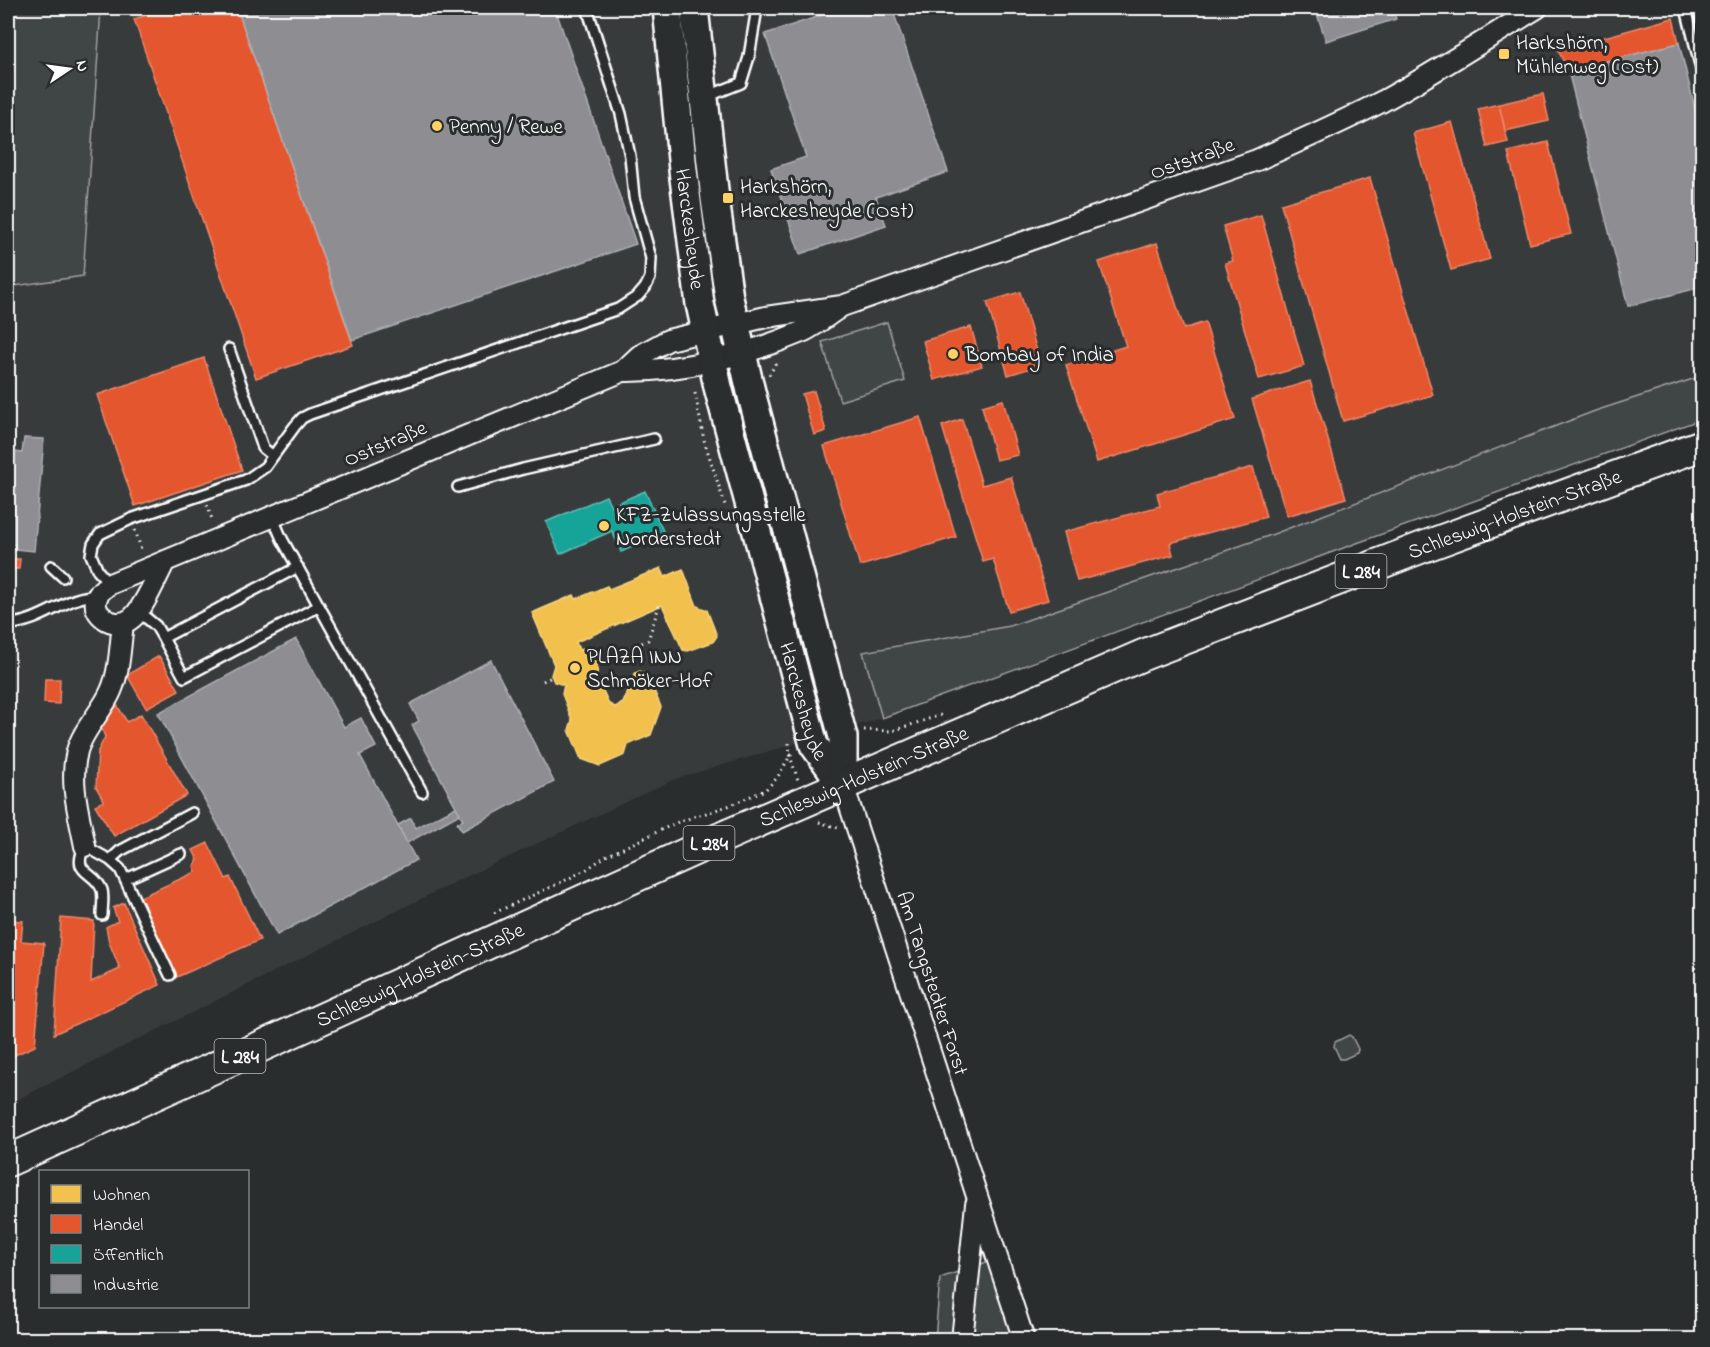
<svg xmlns="http://www.w3.org/2000/svg" width="1710" height="1347" font-family="'Indie Flower',sans-serif">
<style>
.built{fill:#373a3b}
.green{fill:#414445;stroke:#a0a2a2;stroke-width:1.5}
.homes{fill:#f2c14e;stroke:#f6d483;stroke-width:1.5}
.shops{fill:#e4572e;stroke:#ec896d;stroke-width:1.5}
.public{fill:#17a398;stroke:#5dbfb7;stroke-width:1.5}
.industry{fill:#8d8d92;stroke:#afafb3;stroke-width:1.5}
.lines{fill:none;stroke-linecap:round;stroke-linejoin:round}
.lane-casing{stroke:#fff;stroke-width:14}
.street-casing{stroke:#fff;stroke-width:24}
.secondary-casing{stroke:#fff;stroke-width:32}
.primary-casing{stroke:#fff;stroke-width:34}
.path{stroke:#fff;stroke-width:3;stroke-dasharray:1.5 4.5;stroke-linecap:butt}
.lane{stroke:#2a2d2e;stroke-width:9}
.street{stroke:#2a2d2e;stroke-width:20}
.secondary{stroke:#2a2d2e;stroke-width:27}
.primary{stroke:#2a2d2e;stroke-width:30}
.poi-dot{fill:#ffd166;stroke:#2a2d2e;stroke-width:2}
.labels{text-anchor:middle;stroke-width:6;stroke-linejoin:round;paint-order:stroke}
.shield{fill:#2a2d2e;stroke:#bfc0c0;stroke-width:1.5}
.shield-label{font-size:20px;font-weight:bold;fill:#fff}
.poi-label{font-size:21px;fill:#fff;stroke:#2a2d2e;text-anchor:start}
.street-label{font-size:21px;fill:#fff;stroke:#2a2d2e}
</style>
<rect width="100%" height="100%" fill="#2a2d2e"/>
<filter id="ink" filterUnits="userSpaceOnUse"><feTurbulence type="fractalNoise" baseFrequency=".0167" numOctaves="2"/><feDisplacementMap in="SourceGraphic" scale="12" xChannelSelector="R" yChannelSelector="G"/><feConvolveMatrix kernelMatrix="1 2 1 2 8 2 1 2 1" color-interpolation-filters="sRGB"/></filter>
<g filter="url(#ink)">
<path class="built" d="M101,8H1702V376L1595,411L1271,535L1010,626L863,652L882,718L675,779L455,882L8,1104V287L83,276Z"/>
<path class="green" d="M8,8H101L83,276L8,287Z
M887,322L905,381L840,401L822,342Z
M1702,373V419L1357,543L882,718L863,652L1010,626L1271,535L1595,411L1699,377Z
M738,396L766,502L835,735L826,738L796,624L781,579L730,398Z
M1349,1035L1352,1037L1358,1049L1357,1053L1344,1059H1340L1334,1046L1335,1042Z
M990,1261L1032,1340H935L940,1278Z"/>
<path class="homes" d="M661,568L665,577L683,569L697,606L707,610L717,636L713,642L688,651L683,650L662,605L576,642L579,650L587,648L598,657L597,677L609,704L615,707L623,703L635,673L640,671L647,674L661,707L651,735L628,745L625,755L600,766L581,759L569,730L572,720L562,694L564,685L554,682L551,675L554,665L532,613L574,595L576,599L607,586L609,589Z"/>
<path class="shops" d="M170,8H237L353,345L256,378L134,19Z
M815,8H844L816,17Z
M1673,18L1679,43L1568,71L1558,50Z
M1543,94L1549,121L1505,131L1499,104Z
M1499,104L1508,142L1487,147L1478,109Z
M1452,122L1490,259L1451,270L1413,133Z
M1548,142L1571,234L1530,244L1508,152Z
M1370,178L1433,395L1343,421L1281,204Z
M1261,215L1304,366L1259,379L1225,263L1233,261L1223,226Z
M1157,243L1184,329L1205,322L1235,419L1097,462L1066,365L1126,346L1099,262Z
M1020,292L1041,365L1008,375L987,302Z
M971,327L982,366L934,380L923,341Z
M204,358L242,470L135,506L97,395Z
M1310,381L1346,498L1287,516L1252,399Z
M814,391L826,431L814,435L802,394Z
M1003,400L1018,455L996,460L982,406Z
M920,417L956,537L860,566L824,446Z
M962,419L982,485L1011,477L1048,600L1009,611L993,559L983,562L942,426Z
M1253,467L1266,517L1170,543L1173,555L1077,581L1064,532L1160,506L1157,493Z
M8,559H20L19,569H8Z
M159,656L179,690L146,708L127,675Z
M45,679H60L59,704L44,703Z
M117,705L127,722L141,714L187,795L114,836L95,805L104,801L96,787L98,751L105,737L101,727Z
M208,843L226,879L230,877L260,940L177,977L140,897L196,872L194,866L198,860L193,850Z
M124,903L160,985L54,1034L61,918L94,921L91,982L120,969L109,942L106,927L118,921L113,908Z
M8,920L23,921L21,941L44,943L35,1046L8,1058Z"/>
<path class="public" d="M645,491L664,533L621,552L612,531L560,554L546,522L606,496L611,506Z"/>
<path class="industry" d="M237,8H555L636,244L352,340Z
M844,8H892L948,172L876,197L886,225L800,254L771,169L806,157L765,34Z
M1315,8H1392L1396,19L1326,41Z
M1679,43L1702,137V287L1628,306L1568,71Z
M24,438L44,439L34,551L15,549V545L8,544V451L22,453Z
M296,639L344,727L361,718L376,747L360,755L416,860L277,935L158,713Z
M491,660L554,782L462,831L457,823L463,820L412,725L419,721L410,704Z
M456,807L460,814L407,843L398,825L411,818L416,828Z"/>
<g class="lines">
<g class="lane-casing">
<path id="lane" d="M1686,8L1702,73
M706,97L741,83L749,57L757,8
M229,349L261,442L263,448L273,456
M458,487L523,469L654,439
M272,516L282,539L422,792
M51,566L63,577
M298,567L163,638L184,677L319,606
M110,584L98,571L91,555L93,544L100,534L131,519L246,480L265,467L295,426L302,418L310,414L618,309L638,296L645,288L650,278L651,258L634,197L630,156L621,114L587,8
M138,611L156,626L163,638
M8,624C42,623 68,594 96,596
M110,860L120,851L192,813
M126,879L181,854
M102,915C102,907 104,897 102,890C95,870 70,875 85,846L110,860L120,869L170,975"/>
</g>
<g class="street-casing">
<path id="street" d="M623,371C682,372 750,354 804,331C816,325 828,315 839,308
M165,561C157,576 144,608 132,618C113,635 75,605 110,584L623,371L639,356L668,340L766,317L842,306L1257,160C1300,141 1342,122 1383,101C1436,72 1486,39 1537,8
M843,785L1024,1340
M85,846C79,815 69,782 77,751C83,729 102,712 111,691C120,671 120,645 123,624
M962,1340L976,1204"/>
</g>
<g class="secondary-casing">
<g id="secondary">
<path id="s1" d="M667,8L683,170L700,304L718,387L814,745L843,785"/>
<path d="M694,8L715,199L729,298L752,396L843,737V785"/>
</g>
</g>
<g class="primary-casing">
<g id="primary">
<path id="s2" d="M8,1161L725,836L1143,655L1423,547L1702,445"/>
</g>
</g>
<path class="path" d="M769,375L775,365L776,359
M695,393L704,440L725,505
M207,505L213,522
M135,530L142,552
M598,663L648,640L659,606
M543,681L552,677
M864,730L892,731L944,714
M789,743L790,756L798,780
M819,822L838,828
M494,913L564,881L587,869L606,856L678,822L728,806L765,790L777,778L790,756L795,752"/>
<use href="#lane" class="lane"/>
<use href="#street" class="street"/>
<use href="#secondary" class="secondary"/>
<use href="#primary" class="primary"/>
</g>
</g>
<g class="poi-dot">
<rect x="1498" y="48" width="12" height="12" rx="3"/>
<circle cx="437" cy="126" r="6"/>
<rect x="722" y="192" width="12" height="12" rx="3"/>
<circle cx="953" cy="354" r="6"/>
<circle cx="604" cy="526" r="6"/>
<circle cx="575" cy="668" r="6"/>
</g>
<g class="labels">
<g class="shield">
<rect x="1335.5" y="554" width="51" height="34" rx="4.5"/>
<rect x="683.5" y="826" width="51" height="34" rx="4.5"/>
<rect x="214.5" y="1039" width="51" height="34" rx="4.5"/>
</g>
<g class="shield-label">
<text x="1361" y="578">L 284</text>
<text x="709" y="850">L 284</text>
<text x="240" y="1063">L 284</text>
</g>
<g class="poi-label">
<text x="1516" y="49">Harkshörn,<tspan x="1516" dy="24">Mühlenweg (Ost)</tspan></text>
<text x="449" y="133">Penny / Rewe</text>
<text x="740" y="193">Harkshörn,<tspan x="740" dy="24">Harckesheyde (Ost)</tspan></text>
<text x="965" y="361">Bombay of India</text>
<text x="616" y="521">KFZ-Zulassungsstelle<tspan x="616" dy="24">Norderstedt</tspan></text>
<text x="587" y="663">PLAZA INN<tspan x="587" dy="24">Schmöker-Hof</tspan></text>
</g>
<g class="street-label">
<text transform="translate(1192 158) rotate(-20)" y="7">Oststraße</text>
<text dy="7" stroke="none"><textPath href="#s1" startOffset="222">Harckesheyde</textPath></text>
<text transform="translate(385 443) rotate(-23)" y="7">Oststraße</text>
<text dy="7" stroke="none"><textPath href="#s2" startOffset="1640">Schleswig-Holstein-Straße</textPath></text>
<text dy="7" stroke="none"><textPath href="#s1" startOffset="708">Harckesheyde</textPath></text>
<text dy="7" stroke="none"><textPath href="#s2" startOffset="938">Schleswig-Holstein-Straße</textPath></text>
<text dy="7" stroke="none"><textPath href="#s2" startOffset="452">Schleswig-Holstein-Straße</textPath></text>
<text transform="translate(933 983) rotate(72)" y="7">Am Tangstedter Forst</text>
</g>
</g>
<rect width="1710" height="1347" fill="none" stroke="#2a2d2e" stroke-width="30"/>
<rect x="15" y="15" width="1680" height="1317" fill="none" stroke="#fff" stroke-width="2" filter="url(#ink)"/>
<rect x="39" y="1170" width="210" height="138" fill="#2a2d2e" stroke="#7f8182" stroke-width="1.5"/>
<rect x="51" y="1185" width="30" height="18" fill="#f2c14e" stroke="#7f8182" stroke-width="1.5"/>
<text x="93" y="1200" font-size="18" fill="#ffffff">Wohnen</text>
<rect x="51" y="1215" width="30" height="18" fill="#e4572e" stroke="#7f8182" stroke-width="1.5"/>
<text x="93" y="1230" font-size="18" fill="#ffffff">Handel</text>
<rect x="51" y="1245" width="30" height="18" fill="#17a398" stroke="#7f8182" stroke-width="1.5"/>
<text x="93" y="1260" font-size="18" fill="#ffffff">Öffentlich</text>
<rect x="51" y="1275" width="30" height="18" fill="#8d8d92" stroke="#7f8182" stroke-width="1.5"/>
<text x="93" y="1290" font-size="18" fill="#ffffff">Industrie</text>
<g transform="translate(69 69) rotate(77)" stroke="#2a2d2e" stroke-width="4.5" paint-order="stroke">
<path d="M0-4.5L10 22L0 15L-10 22Z" fill="#ffffff"/>
<text y="-9" font-size="16" font-weight="bold" text-anchor="middle" fill="#ffffff">N</text>
</g>
</svg>
